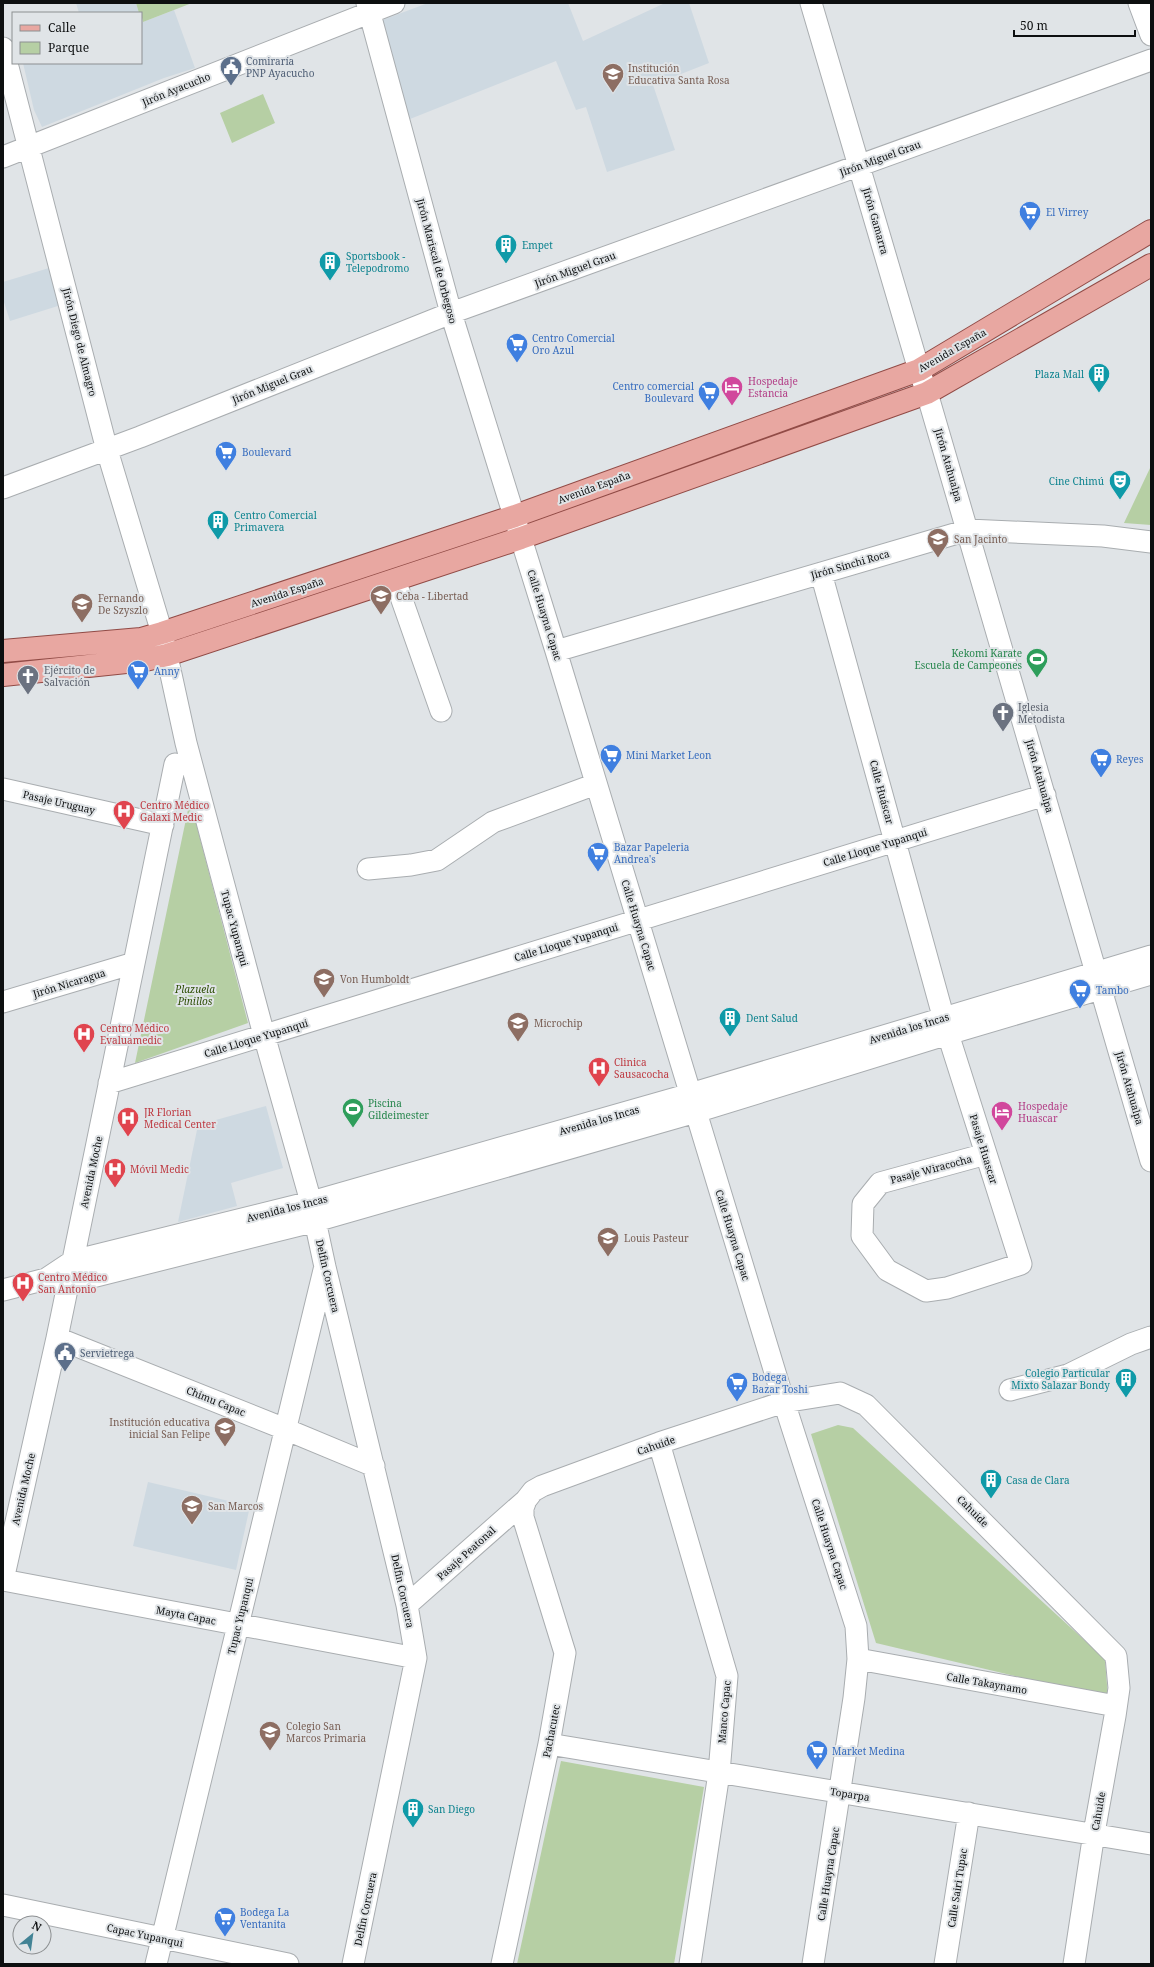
<svg xmlns="http://www.w3.org/2000/svg" width="1154" height="1967" font-family="'Noto Serif',serif">
<style>
.built{fill:#ced9e1}
.green{fill:#b6cfa4}
.lines{fill:none;stroke-linecap:round;stroke-linejoin:round}
.minor-casing{stroke:#a9adb0;stroke-width:23}
.major-casing{stroke:#914b46;stroke-width:24}
.minor{stroke:#fff;stroke-width:21}
.major{stroke:#e8a7a1;stroke-width:22}
.labels{text-anchor:middle;stroke-width:4;stroke-linejoin:round;paint-order:stroke}
.service-label{font-size:10px;fill:#4e5e75;stroke:#e0e4e7;text-anchor:start}
.education-label{font-size:10px;fill:#785e54;stroke:#e0e4e7;text-anchor:start}
.street-label{font-size:10px;fill:#0d0f10;stroke:#e0e4e7}
.shop-label{font-size:10px;fill:#366cbe;stroke:#e0e4e7;text-anchor:start}
.culture-label{font-size:10px;fill:#0d838f;stroke:#e0e4e7;text-anchor:start}
.hotel-label{font-size:10px;fill:#b23c85;stroke:#e0e4e7;text-anchor:start}
.leisure-label{font-size:10px;fill:#27864d;stroke:#e0e4e7;text-anchor:end}
.worship-label{font-size:10px;fill:#5b616d;stroke:#e0e4e7;text-anchor:start}
.health-label{font-size:10px;fill:#be3a42;stroke:#e0e4e7;text-anchor:start}
.park-label{font-size:10px;font-style:italic;fill:#2e4e05;stroke:#e0e4e7}
</style>
<rect width="100%" height="100%" fill="#e0e4e7"/>
<path class="built" d="M76,3H136L139,13H79Z
M428,3H568L583,41L665,3H689L709,63L653,85L675,150L607,172L586,107L576,110L556,61L410,119L380,21Z
M174,10L195,68L164,78L42,127L34,110L23,63H141V18L143,22Z
M49,268L61,305L10,321L3,299V282Z
M266,1106L283,1168L231,1183L237,1206L178,1222L198,1125Z
M148,1482L250,1506L236,1570L133,1546Z"/>
<path class="green" d="M136,3H192L143,22L141,13H139Z
M263,94L275,123L232,143L220,113Z
M1151,466V525L1124,523Z
M190,800L248,1023L135,1063Z
M838,1425L853,1428L1105,1659L1108,1698L876,1643L811,1434Z
M561,1761L704,1787L674,1964H517Z"/>
<g class="lines">
<g class="minor-casing">
<path id="minor" d="M367,3L451,313L556,651L784,1402L856,1626L858,1659L854,1698L813,1964
M811,3L919,370L927,393L1151,1161
M1139,3L1151,35
M3,48L107,450L162,633L186,743L264,1035L311,1202L325,1267L407,1605L416,1658L353,1964
M3,157L394,3
M3,488L140,437L451,313L1151,60
M821,573L948,1034L1021,1264L947,1288L926,1291L887,1270L862,1236L863,1204L880,1183L986,1154
M395,580L441,711
M556,651L968,530L1103,536L1151,542
M3,789L163,825
M368,869L411,865L437,860L493,822L596,784
M3,1002L134,963
M109,1083L1045,795
M46,1279L68,1283L316,1221L696,1112L948,1034L1151,974
M3,1290L46,1279L73,1261L311,1202L690,1094L1151,956
M57,1338L285,1429L374,1466
M1010,1390L1068,1375L1131,1344L1151,1337
M659,1443L727,1676L719,1773L690,1964
M3,1580L57,1338L175,764
M3,1580L416,1658
M407,1605L526,1500L533,1491L542,1486L659,1443L784,1402L840,1393L866,1405L1116,1656L1119,1688L1115,1716L1094,1833L1074,1964
M858,1659L1116,1706
M549,1744L1151,1844
M3,1905L288,1964
M156,1964L324,1270
M502,1964L549,1744L565,1653L523,1517V1508L526,1500
M945,1964L969,1813"/>
</g>
<g class="major-casing">
<path id="major" d="M3,651L141,639L162,633L515,516L919,370L1151,231
M3,675L145,660L167,655L521,538L927,393L1151,265"/>
</g>
<use href="#minor" class="minor"/>
<use href="#major" class="major"/>
</g>
<defs>
<g id="civic-pin" transform="scale(1.15)"><path d="M0 17L-7.5 6A9.5 9.5 0 1 1 7.5 6Z" fill="#5c6f8a" stroke="#e0e4e7"/><path d="M-.6-6.5H3V-4.5H.6V-3L4-1V1h2V6H-6V1h2V-1L-.6-3ZM-1.2 2.5V6h2.4V2.5Z" fill="#fff"/></g>
<g id="school-pin" transform="scale(1.15)"><path d="M0 17L-7.5 6A9.5 9.5 0 1 1 7.5 6Z" fill="#8d6e63" stroke="#e0e4e7"/><path d="M0-5L7-2L0 1L-7-2ZM-4 1L0 2.5L4 1V4Q0 6-4 4Z" fill="#fff"/></g>
<g id="supermarket-pin" transform="scale(1.15)"><path d="M0 17L-7.5 6A9.5 9.5 0 1 1 7.5 6Z" fill="#3f7fe0" stroke="#e0e4e7"/><path d="M-6-5.5h2.5l.6 2H6L4.5 2H-2.5L-4.4-4H-6ZM-1.5 3.2a1.3 1.3 0 1 0 .1 0ZM3 3.2a1.3 1.3 0 1 0 .1 0Z" fill="#fff"/></g>
<g id="building-pin" transform="scale(1.15)"><path d="M0 17L-7.5 6A9.5 9.5 0 1 1 7.5 6Z" fill="#0f9aa8" stroke="#e0e4e7"/><path d="M-4-6H4V6H1V3H-1V6H-4ZM-2.5-4.3h1.7v1.8h-1.7ZM.8-4.3h1.7v1.8H.8ZM-2.5-1h1.7V.8h-1.7ZM.8-1h1.7V.8H.8Z" fill="#fff"/></g>
<g id="hotel-pin" transform="scale(1.15)"><path d="M0 17L-7.5 6A9.5 9.5 0 1 1 7.5 6Z" fill="#d1479c" stroke="#e0e4e7"/><path d="M-6-4.5h1.5V1H6V5H4.5V3h-9V5H-6ZM-4 0a1.8 1.8 0 1 1 3.6 0ZM.5 0V-2.5h3Q6-2.5 6 0Z" fill="#fff"/></g>
<g id="theatre-pin" transform="scale(1.15)"><path d="M0 17L-7.5 6A9.5 9.5 0 1 1 7.5 6Z" fill="#0f9aa8" stroke="#e0e4e7"/><path d="M-5-5.5Q0-4 5-5.5V0Q5 5 0 6Q-5 5-5 0ZM-3.3-2.5H-1v1.5H-3.3ZM1-2.5H3.3v1.5H1ZM-2.8 1Q0 5.5 2.8 1Z" fill="#fff"/></g>
<g id="stadium-pin" transform="scale(1.15)"><path d="M0 17L-7.5 6A9.5 9.5 0 1 1 7.5 6Z" fill="#2e9e5b" stroke="#e0e4e7"/><path d="M0-5a6.5 5 0 1 0 0 10a6.5 5 0 1 0 0-10ZM-3.5-1.8h7v3.6h-7Z" fill="#fff"/></g>
<g id="church-pin" transform="scale(1.15)"><path d="M0 17L-7.5 6A9.5 9.5 0 1 1 7.5 6Z" fill="#6b7280" stroke="#e0e4e7"/><path d="M-1.2-6h2.4v3.5h3.3v2.4h-3.3V6h-2.4V-.1h-3.3v-2.4h3.3Z" fill="#fff"/></g>
<g id="hospital-pin" transform="scale(1.15)"><path d="M0 17L-7.5 6A9.5 9.5 0 1 1 7.5 6Z" fill="#e0444e" stroke="#e0e4e7"/><path d="M-5-5h3v3.5h4V-5h3V5h-3V1.5h-4V5h-3Z" fill="#fff"/></g>
</defs>
<g fill-rule="evenodd">
<use href="#civic-pin" x="231" y="67"/>
<use href="#school-pin" x="613" y="74"/>
<use href="#supermarket-pin" x="1030" y="212"/>
<use href="#building-pin" x="506" y="245"/>
<use href="#building-pin" x="330" y="262"/>
<use href="#supermarket-pin" x="517" y="344"/>
<use href="#building-pin" x="1099" y="374"/>
<use href="#hotel-pin" x="732" y="387"/>
<use href="#supermarket-pin" x="709" y="392"/>
<use href="#supermarket-pin" x="226" y="452"/>
<use href="#theatre-pin" x="1120" y="481"/>
<use href="#building-pin" x="218" y="521"/>
<use href="#school-pin" x="938" y="539"/>
<use href="#school-pin" x="381" y="596"/>
<use href="#school-pin" x="82" y="604"/>
<use href="#stadium-pin" x="1037" y="659"/>
<use href="#supermarket-pin" x="138" y="671"/>
<use href="#church-pin" x="28" y="676"/>
<use href="#church-pin" x="1003" y="713"/>
<use href="#supermarket-pin" x="611" y="755"/>
<use href="#supermarket-pin" x="1101" y="759"/>
<use href="#hospital-pin" x="124" y="811"/>
<use href="#supermarket-pin" x="598" y="853"/>
<use href="#school-pin" x="324" y="979"/>
<use href="#supermarket-pin" x="1080" y="990"/>
<use href="#building-pin" x="730" y="1018"/>
<use href="#school-pin" x="518" y="1023"/>
<use href="#hospital-pin" x="84" y="1034"/>
<use href="#hospital-pin" x="599" y="1068"/>
<use href="#stadium-pin" x="353" y="1109"/>
<use href="#hotel-pin" x="1002" y="1112"/>
<use href="#hospital-pin" x="128" y="1118"/>
<use href="#hospital-pin" x="115" y="1169"/>
<use href="#school-pin" x="608" y="1238"/>
<use href="#hospital-pin" x="23" y="1283"/>
<use href="#civic-pin" x="65" y="1353"/>
<use href="#building-pin" x="1126" y="1379"/>
<use href="#supermarket-pin" x="737" y="1383"/>
<use href="#school-pin" x="225" y="1428"/>
<use href="#building-pin" x="991" y="1480"/>
<use href="#school-pin" x="192" y="1506"/>
<use href="#school-pin" x="270" y="1732"/>
<use href="#supermarket-pin" x="817" y="1751"/>
<use href="#building-pin" x="413" y="1809"/>
<use href="#supermarket-pin" x="225" y="1918"/>
</g>
<g class="labels">
<g class="service-label">
<text x="246" y="65">Comiraría<tspan x="246" dy="12">PNP Ayacucho</tspan></text>
<text x="80" y="1357">Servietrega</text>
</g>
<g class="education-label">
<text x="628" y="72">Institución<tspan x="628" dy="12">Educativa Santa Rosa</tspan></text>
<text x="954" y="543">San Jacinto</text>
<text x="396" y="600">Ceba - Libertad</text>
<text x="98" y="602">Fernando<tspan x="98" dy="12">De Szyszlo</tspan></text>
<text x="340" y="983">Von Humboldt</text>
<text x="534" y="1027">Microchip</text>
<text x="624" y="1242">Louis Pasteur</text>
<text x="210" y="1426" text-anchor="end">Institución educativa<tspan x="210" dy="12">inicial San Felipe</tspan></text>
<text x="208" y="1510">San Marcos</text>
<text x="286" y="1730">Colegio San<tspan x="286" dy="12">Marcos Primaria</tspan></text>
</g>
<g class="street-label">
<text transform="translate(176 89) rotate(-22)" y="4">Jirón Ayacucho</text>
<text transform="translate(880 158) rotate(-20)" y="4">Jirón Miguel Grau</text>
<text transform="translate(876 221) rotate(74)" y="4">Jirón Gamarra</text>
<text transform="translate(437 261) rotate(75)" y="4">Jirón Mariscal de Orbegoso</text>
<text transform="translate(575 269) rotate(-20)" y="4">Jirón Miguel Grau</text>
<text transform="translate(80 342) rotate(76)" y="4">Jirón Diego de Almagro</text>
<text transform="translate(952 350) rotate(-30)" y="4">Avenida España</text>
<text transform="translate(272 384) rotate(-22)" y="4">Jirón Miguel Grau</text>
<text transform="translate(949 465) rotate(74)" y="4">Jirón Atahualpa</text>
<text transform="translate(594 487) rotate(-20)" y="4">Avenida España</text>
<text transform="translate(850 564) rotate(-16)" y="4">Jirón Sinchi Roca</text>
<text transform="translate(287 592) rotate(-18)" y="4">Avenida España</text>
<text transform="translate(545 615) rotate(73)" y="4">Calle Huayna Capac</text>
<text transform="translate(1040 776) rotate(74)" y="4">Jirón Atahualpa</text>
<text transform="translate(882 792) rotate(75)" y="4">Calle Huáscar</text>
<text transform="translate(59 802) rotate(13)" y="4">Pasaje Uruguay</text>
<text transform="translate(875 847) rotate(-17)" y="4">Calle Lloque Yupanqui</text>
<text transform="translate(639 925) rotate(73)" y="4">Calle Huayna Capac</text>
<text transform="translate(235 928) rotate(75)" y="4">Tupac Yupanqui</text>
<text transform="translate(566 942) rotate(-17)" y="4">Calle Lloque Yupanqui</text>
<text transform="translate(69 983) rotate(-17)" y="4">Jirón Nicaragua</text>
<text transform="translate(909 1028) rotate(-17)" y="4">Avenida los Incas</text>
<text transform="translate(256 1038) rotate(-17)" y="4">Calle Lloque Yupanqui</text>
<text transform="translate(1130 1088) rotate(74)" y="4">Jirón Atahualpa</text>
<text transform="translate(599 1120) rotate(-16)" y="4">Avenida los Incas</text>
<text transform="translate(984 1149) rotate(73)" y="4">Pasaje Huascar</text>
<text transform="translate(931 1169) rotate(-15)" y="4">Pasaje Wiracocha</text>
<text transform="translate(91 1172) rotate(-78)" y="4">Avenida Moche</text>
<text transform="translate(287 1208) rotate(-14)" y="4">Avenida los Incas</text>
<text transform="translate(733 1235) rotate(73)" y="4">Calle Huayna Capac</text>
<text transform="translate(328 1276) rotate(77)" y="4">Delfin Corcuera</text>
<text transform="translate(216 1401) rotate(22)" y="4">Chimu Capac</text>
<text transform="translate(656 1445) rotate(-19)" y="4">Cahuide</text>
<text transform="translate(23 1489) rotate(-77)" y="4">Avenida Moche</text>
<text transform="translate(973 1511) rotate(45)" y="4">Cahuide</text>
<text transform="translate(830 1544) rotate(72)" y="4">Calle Huayna Capac</text>
<text transform="translate(466 1553) rotate(-42)" y="4">Pasaje Peatonal</text>
<text transform="translate(403 1591) rotate(78)" y="4">Delfin Corcuera</text>
<text transform="translate(186 1615) rotate(11)" y="4">Mayta Capac</text>
<text transform="translate(240 1616) rotate(-76)" y="4">Tupac Yupanqui</text>
<text transform="translate(987 1683) rotate(10)" y="4">Calle Takaynamo</text>
<text transform="translate(724 1712) rotate(-85)" y="4">Manco Capac</text>
<text transform="translate(551 1731) rotate(-79)" y="4">Pachacutec</text>
<text transform="translate(850 1794) rotate(9)" y="4">Toparpa</text>
<text transform="translate(1098 1811) rotate(-80)" y="4">Cahuide</text>
<text transform="translate(828 1874) rotate(-81)" y="4">Calle Huayna Capac</text>
<text transform="translate(957 1888) rotate(-81)" y="4">Calle Sairi Tupac</text>
<text transform="translate(365 1909) rotate(-78)" y="4">Delfin Corcuera</text>
<text transform="translate(145 1935) rotate(12)" y="4">Capac Yupanqui</text>
</g>
<g class="shop-label">
<text x="1046" y="216">El Virrey</text>
<text x="532" y="342">Centro Comercial<tspan x="532" dy="12">Oro Azul</tspan></text>
<text x="694" y="390" text-anchor="end">Centro comercial<tspan x="694" dy="12">Boulevard</tspan></text>
<text x="242" y="456">Boulevard</text>
<text x="154" y="675">Anny</text>
<text x="626" y="759">Mini Market Leon</text>
<text x="1116" y="763">Reyes</text>
<text x="614" y="851">Bazar Papeleria<tspan x="614" dy="12">Andrea's</tspan></text>
<text x="1096" y="994">Tambo</text>
<text x="752" y="1381">Bodega<tspan x="752" dy="12">Bazar Toshi</tspan></text>
<text x="832" y="1755">Market Medina</text>
<text x="240" y="1916">Bodega La<tspan x="240" dy="12">Ventanita</tspan></text>
</g>
<g class="culture-label">
<text x="522" y="249">Empet</text>
<text x="346" y="260">Sportsbook -<tspan x="346" dy="12">Telepodromo</tspan></text>
<text x="1084" y="378" text-anchor="end">Plaza Mall</text>
<text x="1104" y="485" text-anchor="end">Cine Chimú</text>
<text x="234" y="519">Centro Comercial<tspan x="234" dy="12">Primavera</tspan></text>
<text x="746" y="1022">Dent Salud</text>
<text x="1110" y="1377" text-anchor="end">Colegio Particular<tspan x="1110" dy="12">Mixto Salazar Bondy</tspan></text>
<text x="1006" y="1484">Casa de Clara</text>
<text x="428" y="1813">San Diego</text>
</g>
<g class="hotel-label">
<text x="748" y="385">Hospedaje<tspan x="748" dy="12">Estancia</tspan></text>
<text x="1018" y="1110">Hospedaje<tspan x="1018" dy="12">Huascar</tspan></text>
</g>
<g class="leisure-label">
<text x="1022" y="657">Kekomi Karate<tspan x="1022" dy="12">Escuela de Campeones</tspan></text>
<text x="368" y="1107" text-anchor="start">Piscina<tspan x="368" dy="12">Gildeimester</tspan></text>
</g>
<g class="worship-label">
<text x="44" y="674">Ejército de<tspan x="44" dy="12">Salvación</tspan></text>
<text x="1018" y="711">Iglesia<tspan x="1018" dy="12">Metodista</tspan></text>
</g>
<g class="health-label">
<text x="140" y="809">Centro Médico<tspan x="140" dy="12">Galaxi Medic</tspan></text>
<text x="100" y="1032">Centro Médico<tspan x="100" dy="12">Evaluamedic</tspan></text>
<text x="614" y="1066">Clinica<tspan x="614" dy="12">Sausacocha</tspan></text>
<text x="144" y="1116">JR Florian<tspan x="144" dy="12">Medical Center</tspan></text>
<text x="130" y="1173">Móvil Medic</text>
<text x="38" y="1281">Centro Médico<tspan x="38" dy="12">San Antonio</tspan></text>
</g>
<g class="park-label">
<text x="195" y="993">Plazuela<tspan x="195" dy="12">Pinillos</tspan></text>
</g>
</g>
<rect width="1154" height="1967" fill="none" stroke="#0d0f10" stroke-width="8"/>
<rect x="12" y="12" width="130" height="52" fill="#e0e4e7" stroke="#8c8f91"/>
<rect x="20" y="25" width="20" height="6" fill="#e8a7a1" stroke="#8c8f91"/>
<text x="48" y="32" font-size="12" fill="#0d0f10">Calle</text>
<rect x="20" y="42" width="20" height="12" fill="#b6cfa4" stroke="#8c8f91"/>
<text x="48" y="52" font-size="12" fill="#0d0f10">Parque</text>
<g transform="translate(32 1935) rotate(29)"><circle r="19" fill="#e0e4e7" stroke="#8c8f91"/>
<path d="M0-3L7 15L0 10L-7 15Z" fill="#428395"/>
<text y="-6" font-size="11" font-weight="bold" text-anchor="middle" fill="#0d0f10">N</text>
</g>
<path d="M1014 30v6h121v-6" fill="none" stroke="#0d0f10" stroke-width="2"/>
<text x="1020" y="30" font-size="12" fill="#0d0f10" stroke="#e0e4e7" stroke-width="3" paint-order="stroke">50 m</text>
</svg>
